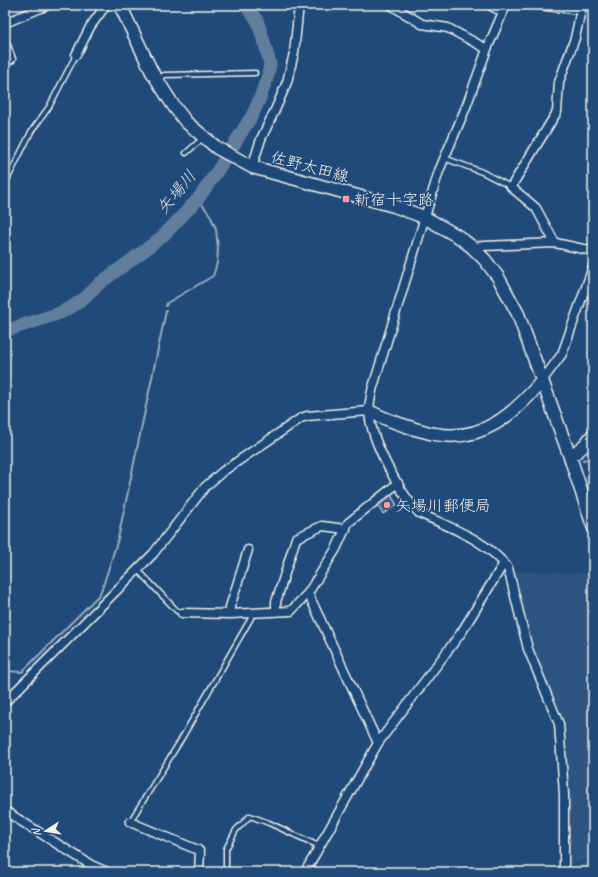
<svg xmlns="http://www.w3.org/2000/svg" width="598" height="877" font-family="Caveat,'Klee One',sans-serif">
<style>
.built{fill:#2d5581}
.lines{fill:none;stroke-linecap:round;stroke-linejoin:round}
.stream{stroke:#9cacbb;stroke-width:2}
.river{stroke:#627e9d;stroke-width:13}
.building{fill:#4d6e92;stroke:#f4f1e8}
.lane-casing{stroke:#f4f1e8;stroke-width:7}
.street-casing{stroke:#f4f1e8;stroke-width:11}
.secondary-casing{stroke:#f4f1e8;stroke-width:15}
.lane{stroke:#1f4a7a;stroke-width:4}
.street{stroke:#1f4a7a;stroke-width:8}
.secondary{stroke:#1f4a7a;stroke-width:12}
.poi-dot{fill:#ff9aa2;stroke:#1f4a7a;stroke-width:1.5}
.labels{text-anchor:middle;stroke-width:3.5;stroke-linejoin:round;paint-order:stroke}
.street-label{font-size:16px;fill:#f4f1e8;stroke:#1f4a7a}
.poi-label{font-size:16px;fill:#f4f1e8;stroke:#1f4a7a;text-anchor:start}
.water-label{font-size:17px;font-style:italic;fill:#dee0dd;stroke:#1f4a7a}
</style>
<rect width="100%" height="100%" fill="#1f4a7a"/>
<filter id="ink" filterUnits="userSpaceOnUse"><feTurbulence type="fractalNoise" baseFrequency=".025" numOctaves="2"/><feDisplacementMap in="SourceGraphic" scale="8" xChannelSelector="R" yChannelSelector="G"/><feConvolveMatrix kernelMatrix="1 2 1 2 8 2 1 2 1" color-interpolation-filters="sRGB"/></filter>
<g filter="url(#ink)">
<path class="built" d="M510,571L593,574V859L566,865L568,794L562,722L532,647Z
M593,861V872H565L566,867Z"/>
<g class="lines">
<path class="stream" d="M166,306L167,303L213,276L217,263L218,249L216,229L210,215L198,199
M583,460L593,458
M5,671L22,672L99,595L103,586L118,539L166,311"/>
<path class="river" d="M5,331L60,313L73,306L85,298L100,283L145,250L165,234L198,199L218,170L253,114L260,98L268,75L270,64L265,45L257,20L245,5"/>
</g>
<path class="building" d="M391,495L397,505L383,514L376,504Z"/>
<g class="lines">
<g class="lane-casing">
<path id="lane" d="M485,5L502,14
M521,5L581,12
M157,79L164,75L255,73
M186,153L203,138
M444,158L482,172L511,187
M5,184L31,132L49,107L76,55
M138,570L177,611L182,613
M130,822L179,743L251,618V613
M226,872V849L236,830L250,816L269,823L319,846"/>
</g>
<g class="street-casing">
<path id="street" d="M391,5L422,24L448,28L487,49
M506,5L487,49L466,107L439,171L373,387C371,395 369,403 369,412C371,441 399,492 419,513C451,528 485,539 508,568L528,649L559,724L564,794V866L562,872
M5,23L48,5
M5,43L11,59L5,62
M76,55L90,27L106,5
M252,167L261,139L276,108L287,82L294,53L299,5
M555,243L536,208L511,187L557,112L559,82L575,38L582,5
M472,247L483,246L555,243L593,251
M542,381L562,354L593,267
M308,593L378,743
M276,611V602L296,538L322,526L346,529
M182,613L230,614L291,611L308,593L336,549L348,523L398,483
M230,614V607L248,550
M5,702L153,554L205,487L222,472L301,418L307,416L369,411
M5,811L91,865L107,872
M130,822L198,850L200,852L199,872
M305,872L378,743L461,633L504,563"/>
</g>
<g class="secondary-casing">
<path id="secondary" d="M120,5L152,72L173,105L186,122L217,148L252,167L394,206L424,217L459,237L472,247L485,260L498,277L518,314L570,457L593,526
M369,411C384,419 399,424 415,429C422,431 429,433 435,434C482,443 514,414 542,381
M570,457L585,445L593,435"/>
</g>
<use href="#lane" class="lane"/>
<use href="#street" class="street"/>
<use href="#secondary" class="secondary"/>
</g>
</g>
<g class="poi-dot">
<rect x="342" y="195" width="8" height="8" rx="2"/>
<circle cx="387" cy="505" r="4"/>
</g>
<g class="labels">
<g class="street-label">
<text transform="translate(310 166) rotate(15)" y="6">佐野太田線</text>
</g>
<g class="poi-label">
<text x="354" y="205">新宿十字路</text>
<text x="395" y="511">矢場川郵便局</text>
</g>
<g class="water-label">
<text transform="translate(176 192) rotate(-50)" y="6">矢場川</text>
</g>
</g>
<rect width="598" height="877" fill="none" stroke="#1f4a7a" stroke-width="20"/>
<rect x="10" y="10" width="578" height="857" fill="none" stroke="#f4f1e8" stroke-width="1.5" filter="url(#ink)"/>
<g transform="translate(46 831) rotate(258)" stroke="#1f4a7a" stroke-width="3" paint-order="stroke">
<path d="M0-3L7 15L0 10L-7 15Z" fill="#f4f1e8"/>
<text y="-6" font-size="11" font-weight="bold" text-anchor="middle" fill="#f4f1e8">N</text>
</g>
</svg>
